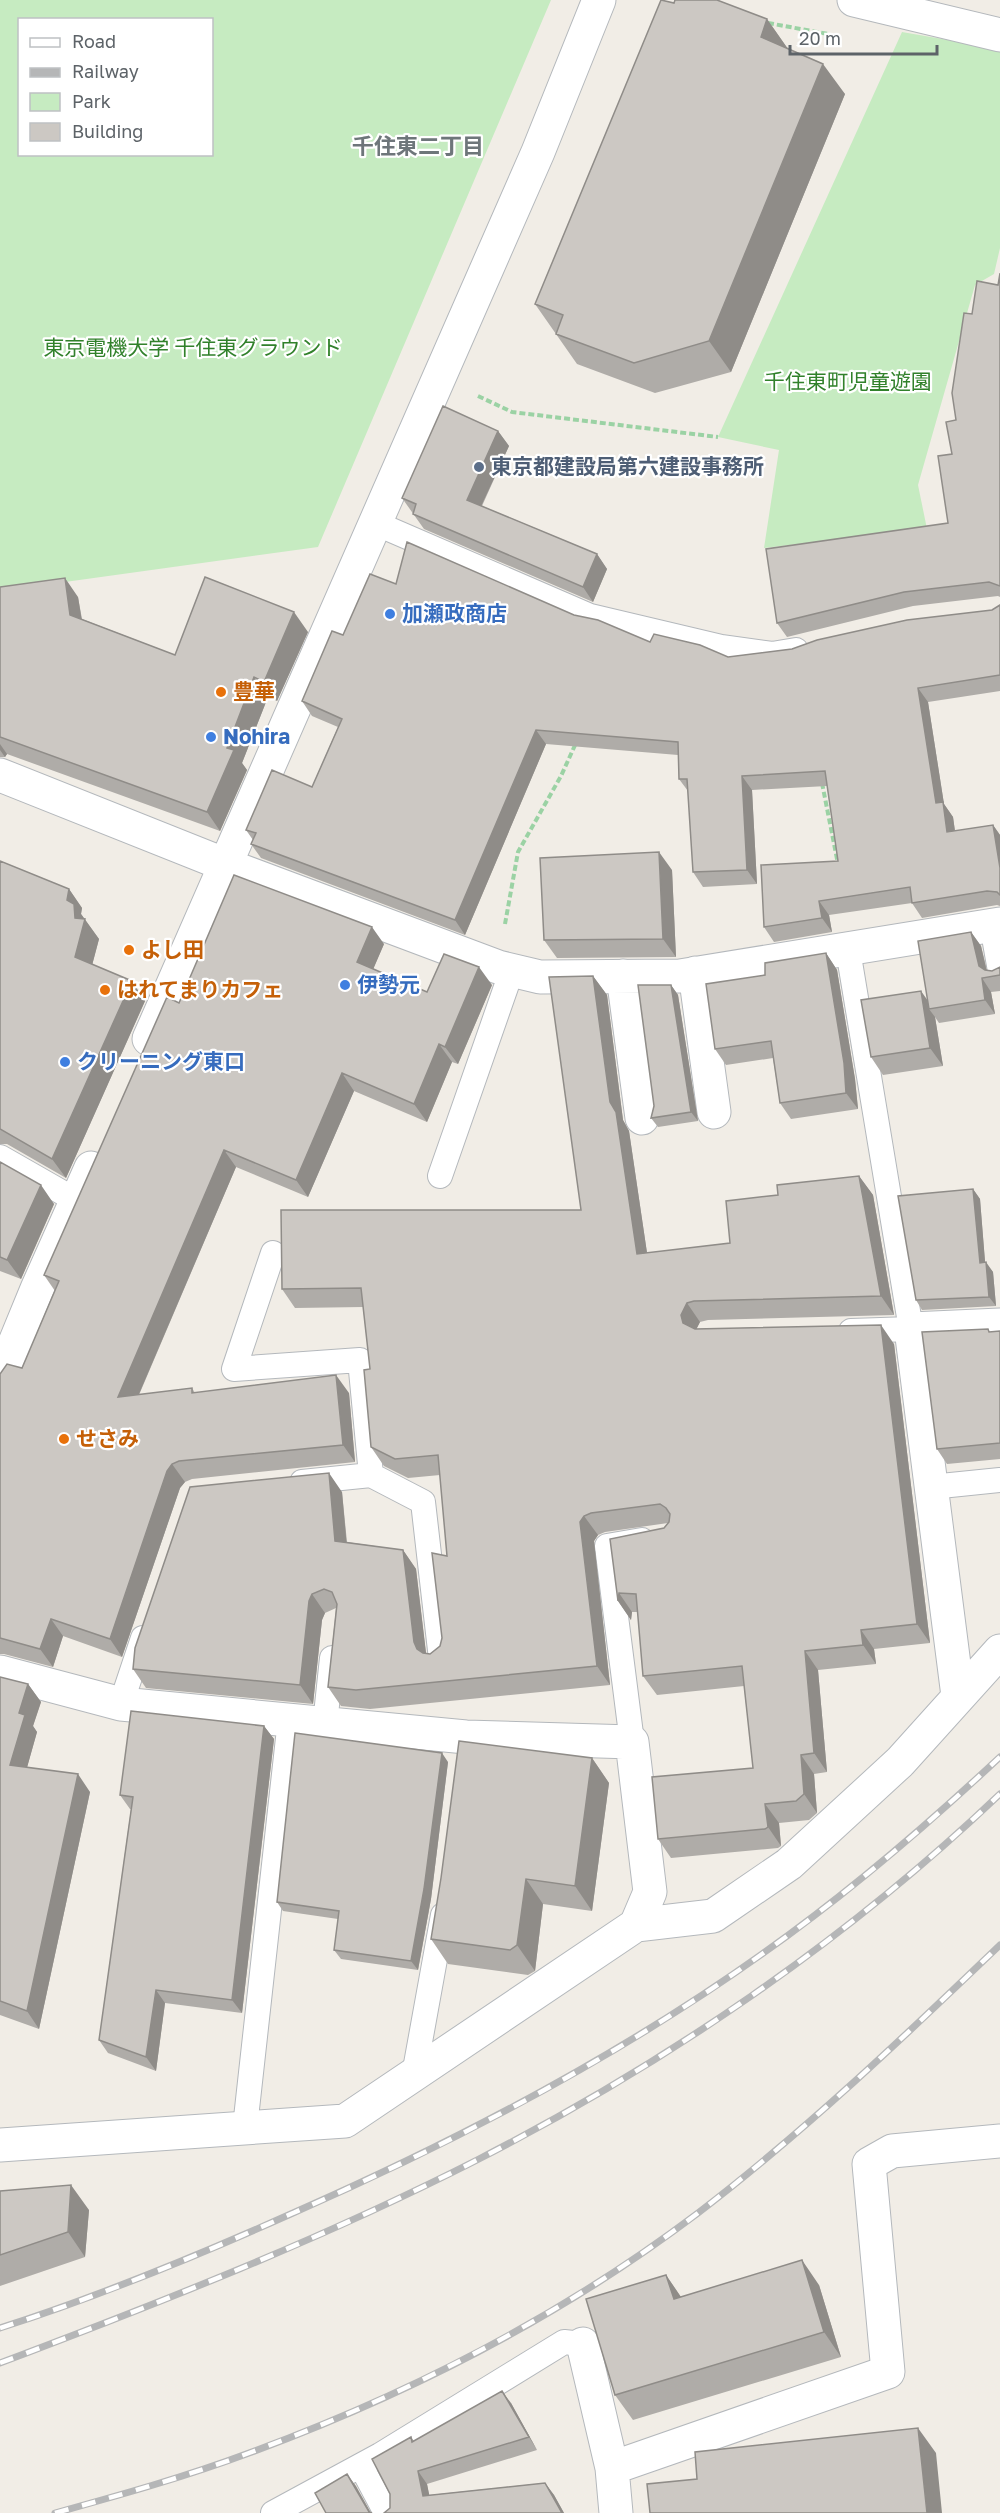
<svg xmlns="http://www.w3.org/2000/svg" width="1000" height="2513" font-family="'Golos Text','Noto Sans JP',sans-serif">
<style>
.green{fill:#c6ebc1;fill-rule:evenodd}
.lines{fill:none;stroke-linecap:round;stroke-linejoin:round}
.lane-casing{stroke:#b4b8bc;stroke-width:26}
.street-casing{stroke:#b4b8bc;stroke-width:35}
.path{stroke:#9bd2a4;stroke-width:4;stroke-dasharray:6 3;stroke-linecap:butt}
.lane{stroke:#fff;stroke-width:24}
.street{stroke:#fff;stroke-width:33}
.rail-casing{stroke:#b5b6b7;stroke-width:7}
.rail{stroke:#fff;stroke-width:4.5;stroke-dasharray:14;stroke-linecap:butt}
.wall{fill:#afaca8}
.shaded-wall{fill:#8f8c88}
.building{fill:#ccc8c3;stroke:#8f8c88;stroke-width:1.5}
.service-dot{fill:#5c6f8a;stroke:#fff;stroke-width:2}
.shop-dot{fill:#3f7fe0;stroke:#fff;stroke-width:2}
.food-dot{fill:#e8710a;stroke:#fff;stroke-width:2}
.labels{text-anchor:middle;stroke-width:4.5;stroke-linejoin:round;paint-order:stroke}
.park-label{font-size:21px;fill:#31812b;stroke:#fff}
.service-label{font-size:21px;font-weight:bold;fill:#4e5e75;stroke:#fff;text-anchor:start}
.shop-label{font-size:21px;font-weight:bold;fill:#366cbe;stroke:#fff;text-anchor:start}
.food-label{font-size:21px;font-weight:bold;fill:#c56008;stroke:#fff;text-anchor:start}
.neighbourhood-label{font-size:22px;font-weight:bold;fill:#6e767a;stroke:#fff}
</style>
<rect width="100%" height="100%" fill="#f1ede6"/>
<path class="green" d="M0,0H551L318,547L0,591ZM20,20H212V154H20Z
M902,32L1000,49V248L994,274L975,285L918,485L927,529L764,548L779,450L718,437Z"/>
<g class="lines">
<g class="lane-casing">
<path id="lane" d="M375,523L590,616L721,647L772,654L796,650
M992,926L1000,971
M848,950L911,1329L851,1331
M0,1157L77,1201
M440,1176L512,970
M273,1253L234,1369L360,1360L371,1475
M302,1482L371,1475L423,1502L441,1659
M931,1487L1000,1480
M121,1704L143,1638
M325,1724L332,1658
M632,1742L607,1546L642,1540
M414,2075L443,1915
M245,2127L290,1720
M361,2466L386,2513
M273,2513L380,2455L564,2342L583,2344"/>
</g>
<g class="street-casing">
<path id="street" d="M854,0L1000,35
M0,775L226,865L498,967L540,977L680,976L1000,924
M695,973L714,1112
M623,976L642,1118
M149,1039L538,152L599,0
M0,1379L37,1289L91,1168
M0,1672L121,1704L466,1737L632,1742L650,1892L636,1925
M958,1696L911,1329L1000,1325
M0,2145L345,2121L636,1925L713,1916L789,1864L900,1762L1000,1651
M583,2344L612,2468L888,2372L869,2164L892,2151L1000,2141
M612,2468L616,2513"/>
</g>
<path class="path" d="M768,23L828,34
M478,396L512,412L718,437
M822,783L838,864
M505,924L518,852L561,776L576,743"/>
<use href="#lane" class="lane"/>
<use href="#street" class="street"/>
<g class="rail-casing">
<path id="rail" d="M0,2328C100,2296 197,2256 293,2213C457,2141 616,2058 762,1954C846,1895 925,1827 1000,1757
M0,2363C162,2302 322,2239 477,2160C665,2064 847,1940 1000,1794
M55,2513C120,2495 185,2477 249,2453C407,2395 563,2315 698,2213C805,2131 903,2038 1000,1945"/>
</g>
<use href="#rail" class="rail"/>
</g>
<path class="wall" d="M674,3L767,19L788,49L845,94L731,372L655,393L577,364L535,304Z
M1000,273V597L998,596L913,606L787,637L777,623L948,523L952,454L972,314L998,285Z
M498,431L509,446L482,506L597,554L607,569L593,602L424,529L402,498Z
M396,584L574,615L650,642L728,657L792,649L992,610L1000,605V691L928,702L944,804L953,817L955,831L993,825L1000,835V906L997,905L922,918L912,903L829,915L832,932L774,942L764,927L838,861L827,786L752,790L757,884L703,887L693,872L688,791L679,779L678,755L546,744L465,935L261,858L251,844L253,840L246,830L312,787L338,727L312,716L302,701L343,635Z
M0,587L78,597L82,619L175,655L308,632L277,701L268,697L242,763L247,770L220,831L7,754L5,757H0Z
M0,861L69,889L82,908L81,914L99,939L92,965L145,1001L66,1178L7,1144H0Z
M672,870L676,957L557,958L544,940Z
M971,932L981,946L987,970L992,971L1000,968V991L991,992L995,1014L939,1023L935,1017L943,1066L883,1075L871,1057L928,1001Z
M384,944L373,969L427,992L492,985L458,1064L452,1062L427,1122L354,1091L308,1197L236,1167L139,1395L192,1388L195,1393H349L355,1462L192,1479L185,1482L180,1488L122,1657L63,1636L53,1667L4,1654H0V1374L22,1368L55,1291L44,1275L179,1003Z
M826,953L837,970L855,1079L858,1109L791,1119L780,1103L773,1058L726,1065L715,1049Z
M593,976L607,995L623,1120L629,1131L647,1253L730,1243L778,1195L859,1176L873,1195L894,1315L708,1320L700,1322L696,1329L894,1344L930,1643L874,1649L876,1664L818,1670L827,1772L814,1774L817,1813L809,1820L779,1823L781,1846L778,1848L671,1858L658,1839L753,1768L744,1686L657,1695L643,1676L638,1612H632L631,1620L618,1601L610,1539L664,1528L668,1523L605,1532L598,1535L594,1541L610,1685L370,1709L341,1706L328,1687L336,1608L325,1613L322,1620L313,1704L146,1688L133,1669L342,1492L347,1542L403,1550L416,1569L426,1654H430L440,1646L442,1638L447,1556L440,1475L408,1478L384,1466L371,1447L370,1369L363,1307L295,1308L282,1289L581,1210Z
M671,985L678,995L698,1121L658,1127L651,1118L654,1106Z
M0,1162L54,1204L21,1279L0,1271Z
M973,1189L980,1199L985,1263L993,1272L996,1306L922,1310L916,1300Z
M1000,1331V1459L947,1464L937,1449L991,1332Z
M0,1677L28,1684L41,1702L33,1726L37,1732L27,1767L90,1792L39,2029L0,2015Z
M264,1726L274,1739L242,2013L165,2003L156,2071L108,2053L99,2040L131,1809H130L120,1795Z
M592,1758L609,1783L592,1911L543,1904L535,1971L528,1975L448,1964L431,1939Z
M448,1762L431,1899L418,1970L341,1959L334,1950L338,1919L283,1911L277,1902Z
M0,2191L89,2210L85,2257L0,2286Z
M666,2275L681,2297L819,2285L841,2357L633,2420L615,2395Z
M511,2403L537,2450L427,2484L429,2495L545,2483L554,2495L564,2513H384L390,2508L411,2437L414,2441Z"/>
<path class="shaded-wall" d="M767,19L788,49L761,37Z
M823,64L845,94L731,372L709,341Z
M498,431L509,446L477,515L467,500Z
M597,554L607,569L593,602L583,587Z
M65,578L78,597L84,634L70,615Z
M294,612L308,632L277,701L264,682Z
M254,677L268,697L242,763L247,770L220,831L207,812L227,748Z
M918,688L928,702L944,804L953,817L957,846L947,832L936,803Z
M536,730L546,744L465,935L455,920Z
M0,744L7,754L5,757L0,750Z
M742,776L752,790L757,884L747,870Z
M993,825L1000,835V868Z
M659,852L672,870L676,957L663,939Z
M69,889L82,908L81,914L99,939L89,977L75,957V918L67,900Z
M819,901L829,915L832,932L822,918Z
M372,927L384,944L369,979L357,962Z
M971,932L981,946L988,977L979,966Z
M826,953L837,970L855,1079L858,1109L846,1093Z
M479,967L492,985L458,1064L445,1047Z
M593,976L607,995L623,1120L629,1131L650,1273L637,1254L610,1102Z
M982,978L991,992L995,1014L985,1000Z
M132,981L145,1001L66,1178L52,1159Z
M671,985L678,995L698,1121L691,1112Z
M921,991L933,1008L929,1009L935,1017L943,1066L930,1048Z
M439,1044L452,1062L427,1122L414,1104Z
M342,1073L354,1091L308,1197L296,1180Z
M224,1150L236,1167L130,1415L118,1397Z
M859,1176L873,1195L894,1315L881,1296Z
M41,1185L54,1204L21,1279L7,1260Z
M973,1189L980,1199L986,1273L980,1263Z
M986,1262L993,1272L996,1306L989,1297Z
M687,1303L700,1322L694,1334L683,1323L681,1315Z
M881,1325L894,1344L930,1643L917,1624Z
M336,1375L349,1393L355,1462L343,1445Z
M172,1464L185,1482L180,1488L122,1657L110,1639L167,1471Z
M329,1473L342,1492L348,1559L335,1541Z
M584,1516L598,1535L594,1541L610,1685L597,1666L580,1522Z
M403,1550L416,1569L427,1661L417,1649L414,1642Z
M619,1593L632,1612L631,1620L618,1601Z
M312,1594L325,1613L322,1620L313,1704L300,1685L309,1601Z
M51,1619L63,1636L53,1667L40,1649Z
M861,1630L874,1649L876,1664L863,1645Z
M805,1651L818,1670L827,1772L814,1753Z
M28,1684L41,1702L33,1726L37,1732L23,1782L10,1765L19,1713Z
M264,1726L274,1739L242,2013L232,2000Z
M442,1753L448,1762L431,1899L418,1970L411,1961Z
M801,1755L814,1774L817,1813L804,1794Z
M592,1758L609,1783L592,1911L575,1886Z
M78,1774L90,1792L39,2029L27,2011Z
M765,1804L779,1823L781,1846L768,1827Z
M526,1879L543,1904L535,1971L517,1945Z
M156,1990L165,2003L156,2071L146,2057Z
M71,2185L89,2210L85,2257L68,2232Z
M802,2260L819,2285L841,2357L824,2332Z
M666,2275L683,2300L674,2299Z
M502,2391L511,2403L537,2450L529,2437Z
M918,2428L936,2453L942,2513H927Z
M418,2471L427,2484L432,2508L423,2496Z
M347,2474L356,2486L371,2513H370Z
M545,2483L554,2495L564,2513H562Z"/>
<path class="building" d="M661,0L674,3L675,0H717L767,19L761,37L823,64L709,341L634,363L556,334L563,315L535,304Z
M1000,273V586L989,582L904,592L777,623L766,549L948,523L938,456L952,454L946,422L956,420L952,393L964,313L972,314L977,281L998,285Z
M443,406L498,431L467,500L597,554L583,587L413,514L416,504L402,498Z
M407,542L574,615L598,620L650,642L654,634L700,645L728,657L792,649L817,640L907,620L992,610L1000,605V675L918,688L936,803L943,802L947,832L993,825L1000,868V895L997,892L987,891L912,903L910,887L819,901L822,918L764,927L761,865L838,861L825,771L742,776L747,870L693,872L687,779H679L678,742L536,730L455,920L251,844L256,833L246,830L272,770L312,787L342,719L302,701L332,631L343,635L370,574L396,584Z
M205,577L294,612L264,682L254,677L227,748L234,750L207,812L0,737V587L65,578L70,615L175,655Z
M659,852L663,939L544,940L540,858Z
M0,861L69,889L67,900L74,904L75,918L85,919L75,957L132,981L52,1159L0,1129Z
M234,875L372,927L357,962L427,992L444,954L479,967L445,1047L439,1044L414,1104L342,1073L296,1180L224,1150L118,1397L192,1388V1393L336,1375L343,1445L179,1461L172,1464L167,1471L110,1639L51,1619L40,1649L0,1638V1374L7,1364L22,1368L59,1281L44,1275L167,997L179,1003Z
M971,932L979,966L985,970L992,971L1000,967V975L982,978L985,1000L929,1009L918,941Z
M826,953L844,1063L846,1093L780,1103L771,1041L715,1049L706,984L765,975V963Z
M593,976L610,1102L616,1112L637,1254L730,1243L726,1201L778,1195L777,1185L859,1176L881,1296L694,1301L687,1303L681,1315L683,1323L695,1329L881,1325L917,1624L861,1630L863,1645L805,1651L814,1753L801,1755L804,1794L796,1801L765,1804L768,1827L765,1829L658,1839L652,1777L753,1768L742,1666L643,1676L636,1594L619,1593L618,1601L610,1539L664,1528L669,1522L670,1514L666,1508L660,1504L591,1513L584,1516L580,1522L597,1666L356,1690L328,1687L337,1604L332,1592L324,1589L312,1594L309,1601L300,1685L133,1669L135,1648L190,1487L329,1473L335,1541L403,1550L414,1642L417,1649L423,1653L430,1654L440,1646L442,1638L432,1553L447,1556L438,1455L395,1459L371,1447L364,1370L370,1369L361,1288L282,1289L281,1210H581L549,977Z
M638,985H671L691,1112L651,1118L654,1106Z
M921,991L930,1048L871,1057L861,1000Z
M0,1162L41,1185L7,1260L0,1257Z
M973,1189L980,1263L986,1262L989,1297L916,1300L898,1196Z
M988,1329L989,1332L1000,1331V1443L937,1449L922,1332Z
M0,1677L28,1684L19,1713L25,1715L10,1765L78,1774L27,2011L0,2001Z
M131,1711L264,1726L232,2000L156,1990L146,2057L99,2040L133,1797L120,1795Z
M295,1733L442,1753L424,1889L411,1961L334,1950L339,1911L277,1902Z
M459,1741L592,1758L575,1886L526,1879L517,1945L510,1950L431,1939L441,1878Z
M71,2185L68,2232L0,2255V2191Z
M802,2260L824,2332L615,2395L586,2299L666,2275L674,2299Z
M502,2391L529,2437L418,2471L423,2496L545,2483L562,2513H384L390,2508V2494L372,2459L411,2437L412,2442Z
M918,2428L927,2513H650L647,2484L697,2479L695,2452Z
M347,2474L369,2512L372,2513H326L315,2493Z"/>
<circle class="service-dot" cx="479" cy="467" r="6"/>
<g class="shop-dot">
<circle cx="390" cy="614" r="6"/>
<circle cx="211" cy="737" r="6"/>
<circle cx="345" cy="985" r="6"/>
<circle cx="65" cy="1062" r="6"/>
</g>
<g class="food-dot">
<circle cx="221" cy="692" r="6"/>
<circle cx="129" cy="950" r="6"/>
<circle cx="105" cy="990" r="6"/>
<circle cx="64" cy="1439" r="6"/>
</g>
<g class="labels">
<g class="park-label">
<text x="193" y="355">東京電機大学 千住東グラウンド</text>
<text x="848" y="389">千住東町児童遊園</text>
</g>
<g class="service-label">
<text x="491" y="474">東京都建設局第六建設事務所</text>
</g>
<g class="shop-label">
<text x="402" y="621">加瀬政商店</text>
<text x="223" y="744">Nohira</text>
<text x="357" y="992">伊勢元</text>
<text x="77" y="1069">クリーニング東口</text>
</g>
<g class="food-label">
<text x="233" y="699">豊華</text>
<text x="141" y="957">よし田</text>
<text x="117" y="997">はれてまりカフェ</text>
<text x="76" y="1446">せさみ</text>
</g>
<g class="neighbourhood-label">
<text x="418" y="154">千住東二丁目</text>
</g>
</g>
<rect x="18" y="18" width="195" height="138" fill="#ffffff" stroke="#bec1c3" stroke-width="1.5"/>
<rect x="30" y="38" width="30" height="9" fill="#ffffff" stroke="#bec1c3" stroke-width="1.5"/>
<text x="72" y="48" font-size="18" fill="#5d6368">Road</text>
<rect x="30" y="68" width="30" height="9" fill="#b5b6b7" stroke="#bec1c3" stroke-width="1.5"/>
<text x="72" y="78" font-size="18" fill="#5d6368">Railway</text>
<rect x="30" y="93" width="30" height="18" fill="#c6ebc1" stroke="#bec1c3" stroke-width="1.5"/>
<text x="72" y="108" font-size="18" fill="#5d6368">Park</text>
<rect x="30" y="123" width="30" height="18" fill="#ccc8c3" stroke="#bec1c3" stroke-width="1.5"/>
<text x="72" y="138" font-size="18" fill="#5d6368">Building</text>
<path d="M790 45v9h147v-9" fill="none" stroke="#5d6368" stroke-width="3"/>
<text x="799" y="45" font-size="18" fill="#5d6368" stroke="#ffffff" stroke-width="4.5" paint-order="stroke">20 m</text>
</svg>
